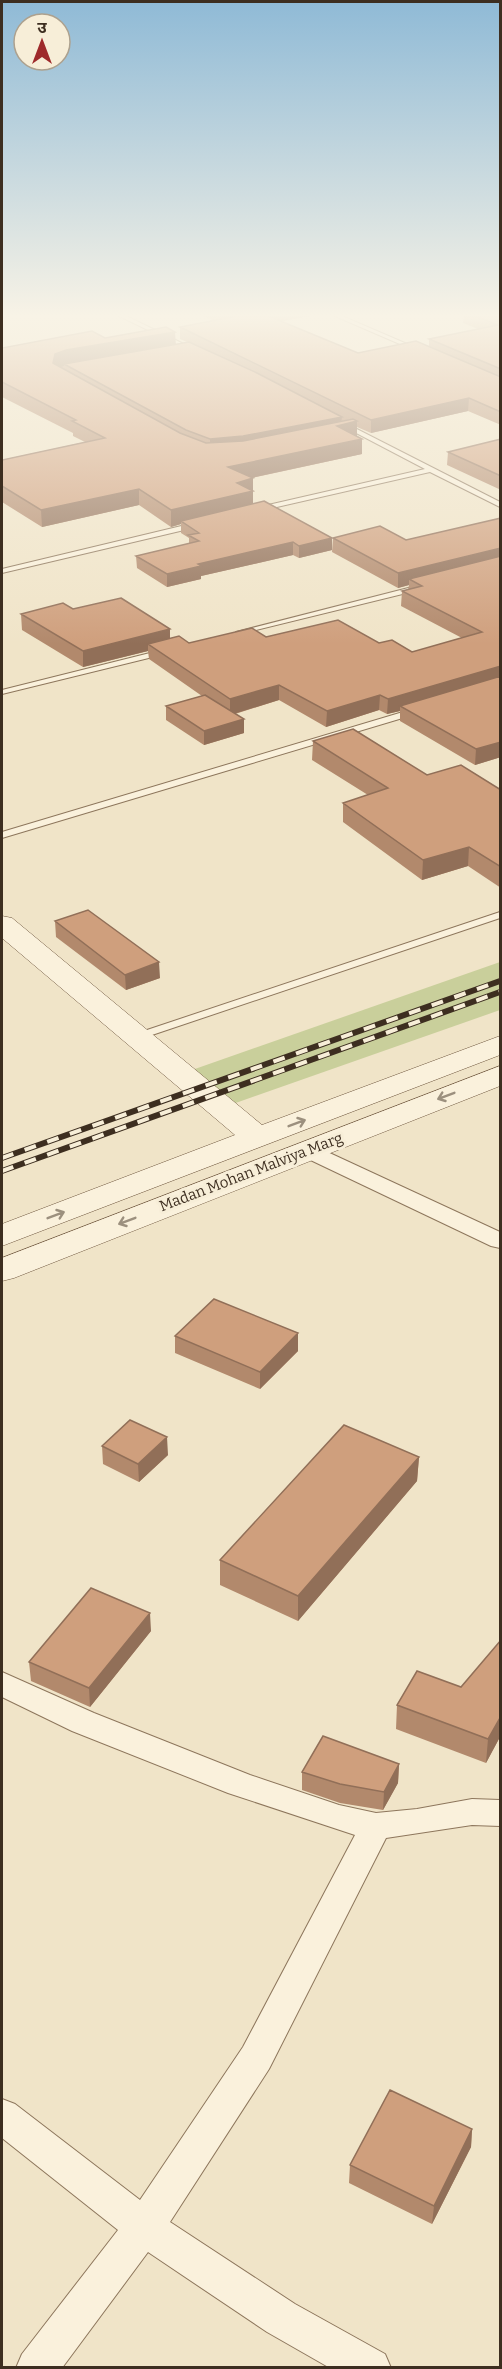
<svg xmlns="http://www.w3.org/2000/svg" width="502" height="2369" font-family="Bitter,'Noto Sans Devanagari',serif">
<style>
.green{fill:#c9cf9b}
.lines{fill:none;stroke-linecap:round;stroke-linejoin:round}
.lane-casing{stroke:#8d765c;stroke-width:2}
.street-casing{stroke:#8d765c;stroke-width:2}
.secondary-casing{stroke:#6f573f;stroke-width:1}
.lane{fill:#faf1dc;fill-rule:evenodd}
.street{fill:#faf1dc;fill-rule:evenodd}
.secondary{fill:#faf1dc;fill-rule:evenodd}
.rail-casing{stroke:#3d2e20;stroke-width:6}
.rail{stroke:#f7eed8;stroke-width:4;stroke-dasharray:12;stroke-linecap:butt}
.wall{fill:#b2896c}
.shaded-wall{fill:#916f58}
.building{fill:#cf9f7d;stroke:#916f58;stroke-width:1.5}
.oneway{stroke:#9c907e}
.labels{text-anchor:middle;stroke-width:6;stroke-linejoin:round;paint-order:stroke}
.street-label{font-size:15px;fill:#3d2e20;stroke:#f7eed8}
</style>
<rect width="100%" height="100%" fill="#f0e4c8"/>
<path class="green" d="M500,962V1010L230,1105L192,1070Z"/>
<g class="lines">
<g class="lane-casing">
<path id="lane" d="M113,313H120L196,350L191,351Z
M328,313H335L421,350L416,351Z
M343,422L500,502V507L430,472L255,512V508L425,469L341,425V423Z
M194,523L198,525L197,527L2,573V569Z
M424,584L428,586L427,588L240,634L236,632Z
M162,650L166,652L165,654L2,694V690Z
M413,709L416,710V714L2,838V832Z
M500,912V918L140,1039H132L131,1037L132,1035Z"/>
</g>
<g class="street-casing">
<path id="street" d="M308,1143L500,1232V1248L491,1246L300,1155L296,1150L300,1145Z
M2,1672L94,1713L250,1775L339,1805L376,1813L417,1809L472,1799L500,1800V1826L472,1825L386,1838L269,2069L170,2222L295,2304L385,2354L391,2368H330L267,2332L148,2252L62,2368H16L22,2354L118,2230L2,2138V2099L15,2104L140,2200L243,2047L355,1835L228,1793L72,1731L2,1697Z"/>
</g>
<g class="secondary-casing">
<path id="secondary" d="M2,313H11L9,316L2,318Z
M2,916L12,918L262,1125L500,1036V1055L2,1246V1224L235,1135L2,938Z
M500,1066V1086L14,1278L2,1281V1258Z"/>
</g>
<use href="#lane" class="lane"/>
<use href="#street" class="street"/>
<use href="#secondary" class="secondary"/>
<g class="rail-casing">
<path id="rail" d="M2,1158L500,981
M2,1171L500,992"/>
</g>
<use href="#rail" class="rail"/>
</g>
<path class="wall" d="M195,313H326L280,321L358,353L429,347V339L478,329L463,323L464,313H501V425L468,411L371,433L357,427V436L362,454L252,478H253V504L332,550L299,558L293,555L201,576V579L167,587L137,568L136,556L189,544V538L181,533V524L171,527L139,505L42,527L2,502V460L85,442L73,436V433L2,397V348L176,344L187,342L180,339V327L213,320Z
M501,439V490L447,465L448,452Z
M501,518V757L475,765L400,721V711L387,714L379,710L326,727L279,700L235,714L244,719V733L204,745L166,720V706L202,696L149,659L148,651L83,667L22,630L21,614L73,609L170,629V639L189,643L266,637L379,643L412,652L462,638L401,606L402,591L408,590L409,585L398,588L332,552L333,538L406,540Z
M313,741L427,775L501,790V888L468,866L422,880L343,822V803L368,795L312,760Z
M55,921L160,978L126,990L56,937Z
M175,1336L298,1351L260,1389L175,1353Z
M102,1446L168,1455L139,1482L103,1464Z
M419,1457L417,1481L298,1621L220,1585V1560Z
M151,1631L90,1707L31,1681L29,1662Z
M501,1640V1735L486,1763L396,1729L397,1705L461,1687Z
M399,1764L398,1783L383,1810L340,1803L302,1790V1772Z
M472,2129L471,2147L432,2224L349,2183L350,2165Z"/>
<path class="shaded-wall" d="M261,313H326L261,325Z
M175,332L176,346L64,364V366L56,369L53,363L55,354L66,350Z
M469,398L468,411L371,433V420Z
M342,417L341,425L357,421V437L210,451V439Z
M362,439V454L228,483V467Z
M253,478V507L181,521V524L171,527V510L237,483Z
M139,489V505L42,527L41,510Z
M332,538V550L299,558V546Z
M293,542V555L201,576V579L167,587V574L198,564Z
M501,548V562L409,579V585L398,588V573Z
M170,629V645L148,644V651L83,667V651Z
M500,665L499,681L400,706V711L387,714L388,699Z
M279,685V700L230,715V699Z
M380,695L379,710L326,727L327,711Z
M244,719V733L204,745V731Z
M501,742V757L475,765L476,749Z
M469,847L468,866L422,880L423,860Z
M159,962L160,978L126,990L125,975Z
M298,1333V1351L260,1389V1372Z
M167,1437L168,1455L139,1482L138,1464Z
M419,1457L417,1481L298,1621V1596Z
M150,1613L151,1631L90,1707L89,1688Z
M501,1716V1735L486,1763L488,1739Z
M399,1764L398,1783L383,1810L384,1792Z
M472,2129L471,2147L432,2224L434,2206Z"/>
<path class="building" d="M223,313H265H261L358,353L416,341L501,377V412L469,398L371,420L180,327L232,317Z
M467,313H501V369L429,339L498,325Z
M166,327L175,332L66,350L55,354L53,363L180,433L206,443L243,441L353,419L357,421L337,426L362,439L228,467L253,478L237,483L253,491L171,510L139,489L41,510L2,486V460L105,438L72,421L76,420L2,382V348L92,331L105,338Z
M189,342L257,373L342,417L243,436L210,439L186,430L64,364Z
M501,439V476L448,452Z
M264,501L332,538L299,546L293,542L198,564L201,566L167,574L136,556L199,541L188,535L199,533L181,521Z
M501,518V548L398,573L333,538L380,526L406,540Z
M501,556V666L388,699L380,695L327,711L279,685L230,699L148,644L179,636L189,643L252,628L266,637L338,620L379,643L392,640L412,652L482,632L402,591L422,586L409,579Z
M121,598L170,629L83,651L21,614L63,603L73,609Z
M501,676V742L476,749L400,706Z
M205,695L244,719L204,731L166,706Z
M353,729L427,775L461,765L501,790V867L469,847L423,860L343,803L388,788L313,741Z
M88,910L159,962L125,975L55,921Z
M214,1299L298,1333L260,1372L175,1336Z
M130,1420L167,1437L138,1464L102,1446Z
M344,1425L419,1457L298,1596L220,1560Z
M91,1588L150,1613L89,1688L29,1662Z
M501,1640V1716L488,1739L397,1705L417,1671L461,1687Z
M323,1736L399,1764L384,1792L340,1784L302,1772Z
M390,2090L472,2129L434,2206L350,2165Z"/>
<defs><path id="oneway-shaft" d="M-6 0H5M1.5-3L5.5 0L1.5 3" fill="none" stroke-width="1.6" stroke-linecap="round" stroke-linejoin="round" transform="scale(1.5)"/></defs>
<g class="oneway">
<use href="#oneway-shaft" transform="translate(446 1096) rotate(159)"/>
<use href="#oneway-shaft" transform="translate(297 1123) rotate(-21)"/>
<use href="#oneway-shaft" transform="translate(56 1215) rotate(-21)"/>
<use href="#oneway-shaft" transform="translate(127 1221) rotate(159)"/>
</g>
<linearGradient id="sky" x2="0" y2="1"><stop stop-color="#8fbad6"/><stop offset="0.49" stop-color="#f8f3e6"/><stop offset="1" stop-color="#f8f3e6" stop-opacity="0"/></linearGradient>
<rect width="502" height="644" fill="url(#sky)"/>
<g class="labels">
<g class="street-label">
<text transform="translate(251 1172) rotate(-21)" y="5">Madan Mohan Malviya Marg</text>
</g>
</g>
<rect width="502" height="2369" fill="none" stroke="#3d2e20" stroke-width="6"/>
<g transform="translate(42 42)"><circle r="28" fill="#f7eed8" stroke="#ada18e" stroke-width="1.5"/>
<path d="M0-4.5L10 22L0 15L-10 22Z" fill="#9e2a2b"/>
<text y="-9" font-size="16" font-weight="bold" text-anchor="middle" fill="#3d2e20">उ</text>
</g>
</svg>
